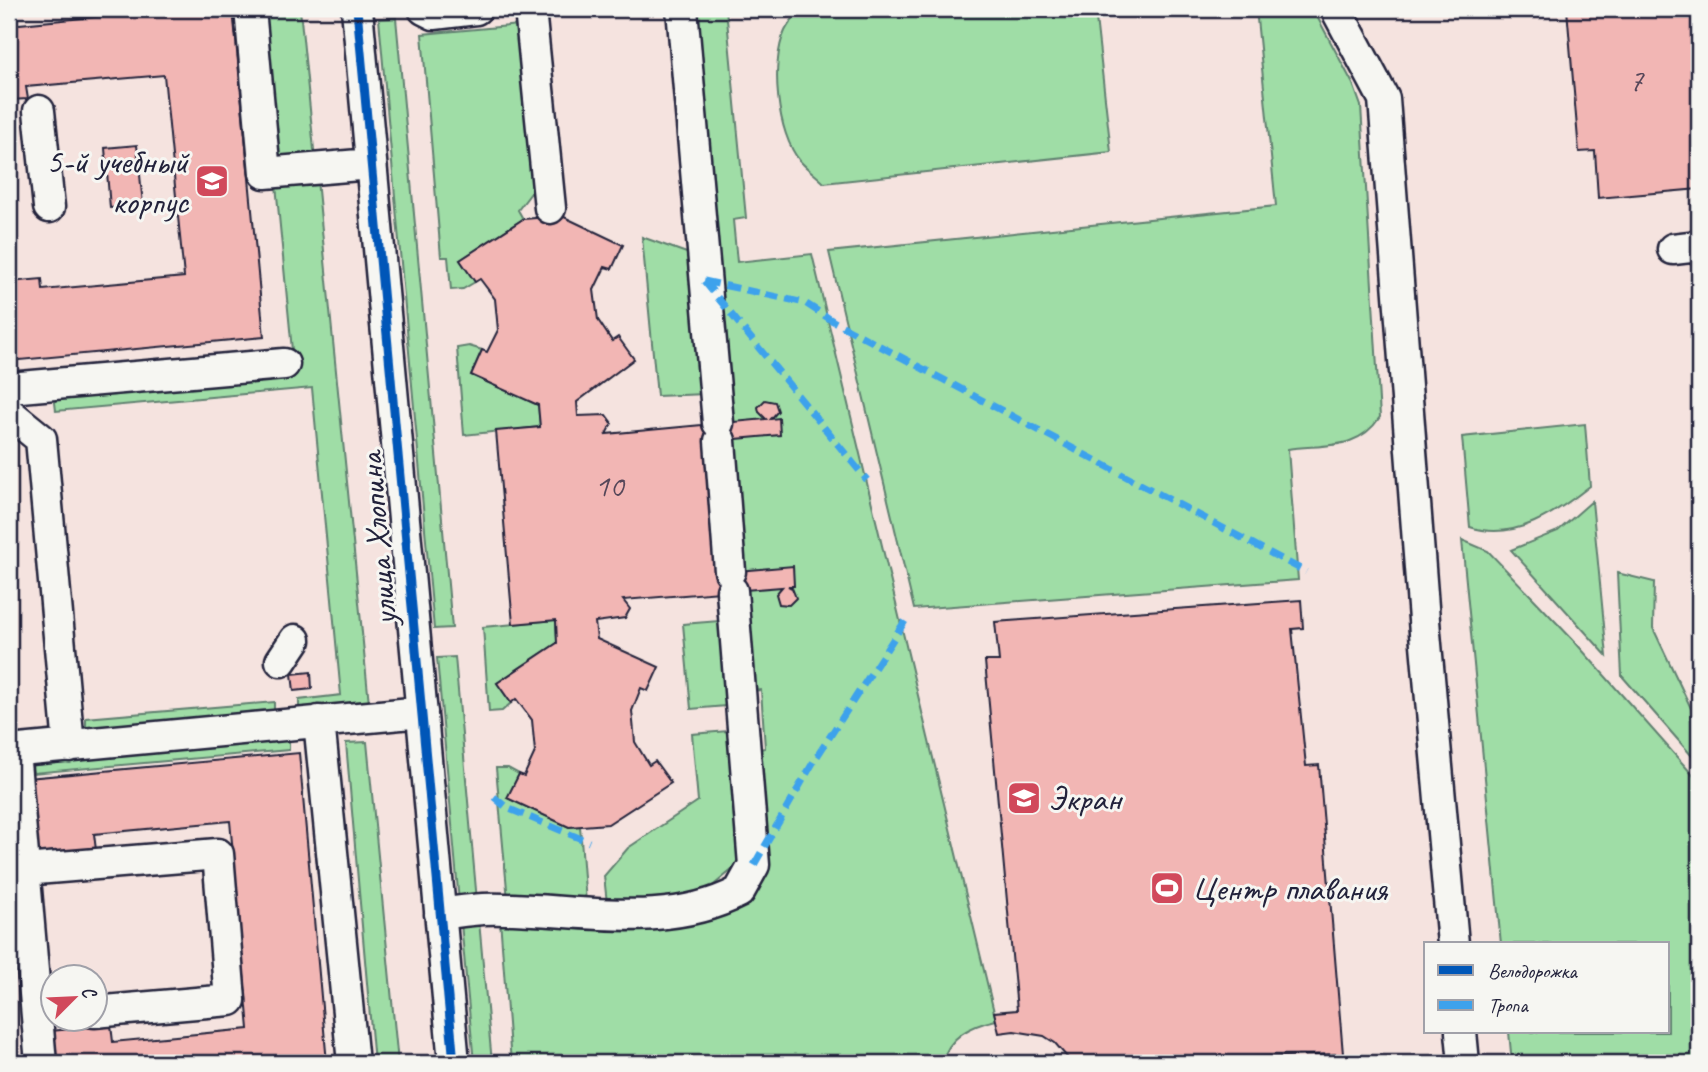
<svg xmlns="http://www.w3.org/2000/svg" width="1708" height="1072" font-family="Caveat,sans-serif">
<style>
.green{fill:#9fdda6;stroke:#608070;stroke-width:2}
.building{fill:#f2b6b4;stroke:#22223b;stroke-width:2}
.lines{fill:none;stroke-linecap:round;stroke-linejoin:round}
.minor-casing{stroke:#22223b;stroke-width:35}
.minor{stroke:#f6f6f2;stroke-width:30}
.quiet{stroke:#3ea2ec;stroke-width:7;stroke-dasharray:14 7;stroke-linecap:butt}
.cycleway-casing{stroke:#f6f6f2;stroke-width:13}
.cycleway{stroke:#0057b8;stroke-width:9}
.labels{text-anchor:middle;stroke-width:6;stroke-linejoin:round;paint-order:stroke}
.number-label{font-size:32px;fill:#564759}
.poi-label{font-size:35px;fill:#22223b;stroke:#f6f6f2;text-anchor:start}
.street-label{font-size:35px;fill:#22223b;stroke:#f6f6f2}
</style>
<rect width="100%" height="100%" fill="#f5e3df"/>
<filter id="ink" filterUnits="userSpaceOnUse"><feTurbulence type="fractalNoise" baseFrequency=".0143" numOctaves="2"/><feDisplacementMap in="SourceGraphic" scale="14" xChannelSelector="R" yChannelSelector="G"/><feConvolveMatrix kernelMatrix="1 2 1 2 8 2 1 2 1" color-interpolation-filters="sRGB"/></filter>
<g filter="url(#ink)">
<path class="green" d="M259,9H300L369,703L299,709V700L341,695L312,388L56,411L54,394L294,371Z
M690,9H726L746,218L733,220L737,262L812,254L994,1012L996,1020C970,1026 949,1036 942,1063H511L500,919L746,892L754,750L765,748L761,690L750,691Z
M800,9H1095L1111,152L824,183C816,175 807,169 800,161C777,134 770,63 785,31C789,23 795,16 800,9Z
M1256,9H1313L1353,84L1361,106L1380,417C1358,451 1324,444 1288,449L1298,580L914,609L829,252L1276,206Z
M396,18L452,628L434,629L379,19Z
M520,25L537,185L518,210L523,219L460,260L475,282L463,289L451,290L448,257H441L422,34Z
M642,237L695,256L706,394L657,396Z
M469,346L482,350L471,375L538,405L540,427L464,435L457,348Z
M1585,424L1590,486C1556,513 1514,542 1470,527L1462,437Z
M1592,501L1607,656L1511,550L1558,531Z
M1462,540L1488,551L1574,641L1699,782V1063H1512L1509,1032H1668V944H1501Z
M1617,573L1654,582L1653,628L1699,725V764L1622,676Z
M556,620L557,643L497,683L511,703L502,711L489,712L483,627Z
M719,621L726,706L691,709L683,624Z
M455,657L477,901L459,902L437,658Z
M274,702V712L86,728V718Z
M728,731L739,864L704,893L607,903L604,876L628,848L698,801L692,734Z
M289,740V750L33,773L32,763Z
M367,742L398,1063H374L346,743Z
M496,768H508L519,774L508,798L569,827L580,826L586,903L508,900Z
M479,921L492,1063H474L461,923Z"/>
<path class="building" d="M181,9H233L264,337L9,361V282L42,279L43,290L184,277L164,75L26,87L28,99L9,100V25Z
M1567,9H1699V189L1598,198L1595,151L1579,152Z
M137,145L143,205L110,208L105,148Z
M562,216L623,245L612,269L605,267L594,290L598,320L612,341L618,337L634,359L577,402L578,416L606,415L612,423L606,434L766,419L759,412L758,407L765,400L775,402L778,411L771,419L779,418L780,435L714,441L726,572L793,566L794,586H788L792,588L796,598L789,605L779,604L776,594L782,587L623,600L630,609L625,618L595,622L597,639L659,667L648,691L641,688L632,711L635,742L649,765L655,761L671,783L608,824L569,827L507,798L519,774L524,776L535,752L532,720L516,699L511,703L497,683L557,643L556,620L513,624L496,431L540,427L538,405L471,375L482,350L487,352L498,330L495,299L480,279L475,282L460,260L523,219Z
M1301,600L1303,628L1292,629L1306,766L1319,765L1343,1054L1072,1063L1055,1043L1044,1036L1014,1031L999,1033L994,1012L1017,1010L985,661H999L995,622Z
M311,672L312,689L294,691L292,674Z
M299,753L327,1063H54L51,1031L111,1025L113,1042L249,1029L230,821L94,834L96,850L35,856L28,778Z"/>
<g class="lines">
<g class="minor-casing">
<path id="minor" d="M250,9L265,173L371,164
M357,9L454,1063
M424,9L434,14L476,9
M530,9L550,208
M682,9L718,423
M1336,9L1384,99L1425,633L1453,944
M39,111L49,207
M1673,249L1699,246
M9,388L284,364
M9,413L41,439L69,746
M720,441L730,571
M281,661L295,640
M319,721L353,1063
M9,751L422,712
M14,751L41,1063
M24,870L218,854L230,1000L94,1012
M440,914C454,912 469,910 483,909C568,906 660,933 739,892L754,865L732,591
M1461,1032L1464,1063"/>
</g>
<use href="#minor" class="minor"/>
<path class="quiet" d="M704,281L805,303L833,321L1306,572
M704,281L867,480
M494,797L507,808L589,842
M754,865L814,761L905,621"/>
<g class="cycleway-casing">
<path id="cycleway" d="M357,9L454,1063"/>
</g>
<use href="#cycleway" class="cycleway"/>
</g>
</g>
<defs>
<g id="university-square" transform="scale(1.75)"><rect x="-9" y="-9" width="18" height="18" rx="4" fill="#d1495b" stroke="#f6f6f2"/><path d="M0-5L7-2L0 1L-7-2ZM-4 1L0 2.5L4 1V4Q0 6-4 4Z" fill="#fff"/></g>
<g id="school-square" transform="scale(1.75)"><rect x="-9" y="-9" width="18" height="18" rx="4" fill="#d1495b" stroke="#f6f6f2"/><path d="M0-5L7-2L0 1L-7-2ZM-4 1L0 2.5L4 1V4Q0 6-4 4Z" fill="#fff"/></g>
<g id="stadium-square" transform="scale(1.75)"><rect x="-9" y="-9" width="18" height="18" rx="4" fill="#d1495b" stroke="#f6f6f2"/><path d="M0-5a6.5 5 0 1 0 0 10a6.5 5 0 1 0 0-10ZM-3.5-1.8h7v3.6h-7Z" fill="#fff"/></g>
</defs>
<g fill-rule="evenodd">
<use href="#university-square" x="212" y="181"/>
<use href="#school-square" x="1024" y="798"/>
<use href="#stadium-square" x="1167" y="888"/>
</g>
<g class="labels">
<g class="number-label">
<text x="1636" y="91">7</text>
<text x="609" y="496">10</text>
</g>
<g class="poi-label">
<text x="188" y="173" text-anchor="end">5-й учебный<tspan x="188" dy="40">корпус</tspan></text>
<text x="1048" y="810">Экран</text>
<text x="1192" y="900">Центр плавания</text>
</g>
<g class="street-label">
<text transform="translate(377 539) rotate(-95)" y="12">улица Хлопина</text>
</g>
</g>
<rect width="1708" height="1072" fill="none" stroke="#f6f6f2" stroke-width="35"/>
<rect x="18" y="18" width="1673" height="1037" fill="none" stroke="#22223b" stroke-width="2.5" filter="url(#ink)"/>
<rect x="1424" y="942" width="245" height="91" fill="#f6f6f2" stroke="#a1a1a9" stroke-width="2"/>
<rect x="1438" y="965" width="35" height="10" fill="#0057b8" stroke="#a1a1a9" stroke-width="2"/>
<text x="1488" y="978" font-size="21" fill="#22223b">Велодорожка</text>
<rect x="1438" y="1000" width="35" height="10" fill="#3ea2ec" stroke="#a1a1a9" stroke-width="2"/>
<text x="1488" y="1012" font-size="21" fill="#22223b">Тропа</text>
<g transform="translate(74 998) rotate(66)"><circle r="33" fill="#f6f6f2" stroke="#a1a1a9" stroke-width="2"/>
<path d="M0-5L12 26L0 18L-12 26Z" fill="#d1495b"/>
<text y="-10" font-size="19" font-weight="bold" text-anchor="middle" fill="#22223b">С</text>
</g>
</svg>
